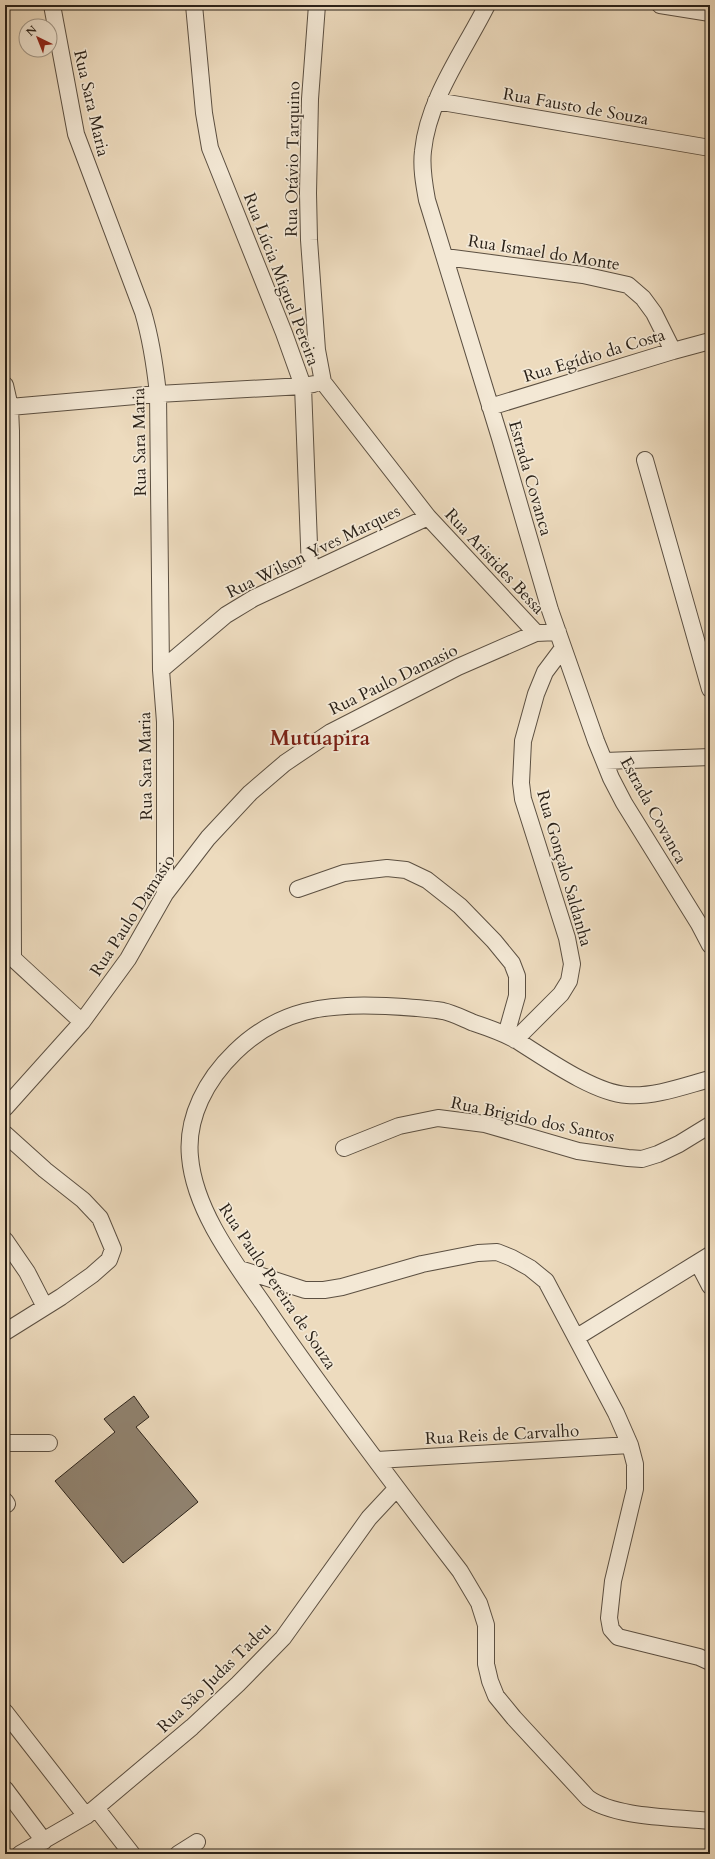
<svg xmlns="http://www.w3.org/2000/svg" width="715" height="1859" font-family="Cardo,serif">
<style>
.building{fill:#90826f;stroke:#2b2219}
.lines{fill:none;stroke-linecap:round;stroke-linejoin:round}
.minor-casing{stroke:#5c5042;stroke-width:18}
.minor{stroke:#f3e8d5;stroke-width:16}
.labels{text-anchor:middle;stroke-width:3.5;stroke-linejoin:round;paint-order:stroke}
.street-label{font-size:17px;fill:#2b2219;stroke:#f3e8d5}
.district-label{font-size:21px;font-weight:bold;fill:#7a1f14;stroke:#f3e8d5}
</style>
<rect width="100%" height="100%" fill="#eddbbe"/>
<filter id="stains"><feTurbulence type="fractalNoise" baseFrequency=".005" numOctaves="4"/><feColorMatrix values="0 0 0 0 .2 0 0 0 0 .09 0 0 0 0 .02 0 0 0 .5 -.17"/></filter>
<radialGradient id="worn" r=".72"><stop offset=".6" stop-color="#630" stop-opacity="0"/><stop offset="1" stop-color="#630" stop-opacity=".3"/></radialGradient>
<path class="building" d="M134,1396L149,1417L136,1427L198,1502L123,1563L55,1481L115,1432L104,1419Z"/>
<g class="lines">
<g class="minor-casing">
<path id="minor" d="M52,5L76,134L143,312C151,339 155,366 158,394L161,670L165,722V894
M194,5L204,113L210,148L284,333L303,386L310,571
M317,5L310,99L308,193L309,240L317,350L323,382L428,517L536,633L558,632
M487,5C464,51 428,99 423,151C421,167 424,184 427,200L500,438L550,610L596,741L611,778L624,803L699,924L710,945
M660,5L710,13
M436,101L710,148
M445,257L583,275L628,285L643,298L654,313L673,351
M5,385L10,407L11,431L13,958
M10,407L158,394L303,386L314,384
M490,407L673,351L710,341
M645,460L710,689
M161,670L226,615L254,598L428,517
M605,761L710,757
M298,889L344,873L387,868L406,870L427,880L460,906L494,941L512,963L517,976V996L506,1035
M5,951L82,1022
M515,1040L561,994L569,981L572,964L567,938L523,799L521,783L523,741L536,694L545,672L563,648
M710,1079C684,1086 655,1097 627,1095C594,1093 545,1058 516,1040C503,1033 489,1028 474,1023C464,1019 453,1013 443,1011C424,1008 405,1007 386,1006C327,1003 279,1009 235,1052C207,1079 186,1117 190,1157C195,1216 243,1273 275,1321C334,1406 397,1489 460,1571L479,1603L486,1625V1664L490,1681L496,1696L514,1718L588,1798C615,1818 676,1817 710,1821
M5,1108L82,1022L128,959L165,894L208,838L250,793L285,763L331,732L458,667L536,633
M5,1134L45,1170L83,1200L100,1218L113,1249L109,1260L92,1275L61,1297L5,1332
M344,1148L399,1126L438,1118L485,1124L578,1151L628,1158L642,1159L658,1154L679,1144L710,1125
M5,1240L27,1272L45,1307
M698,1263L710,1286
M240,1269L305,1290H324L342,1287L422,1264L478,1253L497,1252L512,1258L530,1268L546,1281L616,1413L630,1445L635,1464V1489L613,1581L609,1618L611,1629L618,1637L699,1657L710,1662
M577,1337L710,1255
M5,1443H49
M377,1460L630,1445
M5,1501L7,1504
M5,1712L86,1816
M5,1789L44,1841
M96,1808L132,1854
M20,1854L86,1816L192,1727L238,1684L283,1638L369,1518L397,1488
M178,1854L197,1842"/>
</g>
<use href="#minor" class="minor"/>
</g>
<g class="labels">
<g class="street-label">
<text transform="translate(92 103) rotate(77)" y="6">Rua Sara Maria</text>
<text transform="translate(576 106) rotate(10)" y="6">Rua Fausto de Souza</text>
<text transform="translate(292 159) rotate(-89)" y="6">Rua Otávio Tarquino</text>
<text transform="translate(544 252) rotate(9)" y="6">Rua Ismael do Monte</text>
<text transform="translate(282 279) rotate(69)" y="6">Rua Lúcia Miguel Pereira</text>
<text transform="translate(594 355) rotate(-17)" y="6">Rua Egídio da Costa</text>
<text transform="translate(139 442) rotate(-91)" y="6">Rua Sara Maria</text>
<text transform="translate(531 478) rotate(74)" y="6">Estrada Covanca</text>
<text transform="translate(313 551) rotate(-26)" y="6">Rua Wilson Yves Marques</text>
<text transform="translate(495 561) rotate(47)" y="6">Rua Aristides Bessa</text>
<text transform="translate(393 679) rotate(-26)" y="6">Rua Paulo Damasio</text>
<text transform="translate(145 766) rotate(-91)" y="6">Rua Sara Maria</text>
<text transform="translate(654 810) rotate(61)" y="6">Estrada Covanca</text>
<text transform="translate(565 868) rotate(74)" y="6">Rua Gonçalo Saldanha</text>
<text transform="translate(132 915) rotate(-57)" y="6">Rua Paulo Damasio</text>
<text transform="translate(533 1119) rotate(12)" y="6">Rua Brigido dos Santos</text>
<text transform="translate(278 1286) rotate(56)" y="6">Rua Paulo Pereira de Souza</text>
<text transform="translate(502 1434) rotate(-3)" y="6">Rua Reis de Carvalho</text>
<text transform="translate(214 1677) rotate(-44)" y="6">Rua São Judas Tadeu</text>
</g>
<g class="district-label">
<text x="320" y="745">Mutuapira</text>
</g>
</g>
<rect width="715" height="1859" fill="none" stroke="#eddbbe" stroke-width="20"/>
<rect x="6" y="6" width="703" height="1847" fill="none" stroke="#2b2219" stroke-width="2"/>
<rect x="10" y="10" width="695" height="1839" fill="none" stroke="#2b2219"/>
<g transform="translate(38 38) rotate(317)"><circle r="19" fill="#f3e8d5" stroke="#a3998a"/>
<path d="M0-3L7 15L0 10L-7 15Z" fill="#8f2418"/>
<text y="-6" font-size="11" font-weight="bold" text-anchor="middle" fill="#2b2219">N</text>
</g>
<rect width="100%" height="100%" filter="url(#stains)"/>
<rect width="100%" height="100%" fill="url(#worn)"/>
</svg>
